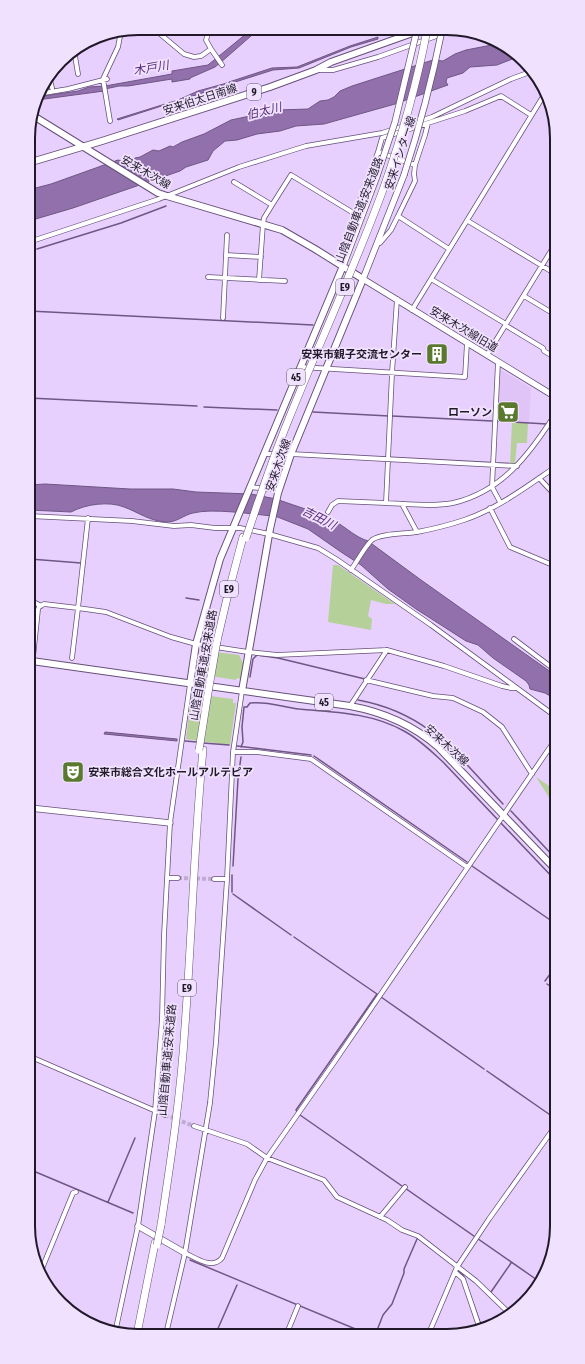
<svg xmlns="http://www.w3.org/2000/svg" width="585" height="1364" font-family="'Fira Sans Condensed','Noto Sans JP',sans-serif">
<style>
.built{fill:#e0c4f8}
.green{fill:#b5d099}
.water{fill:#9170ac;stroke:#6f5684}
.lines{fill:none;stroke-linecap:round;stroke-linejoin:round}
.stream{stroke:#6f5684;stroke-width:1.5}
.street-tunnel{stroke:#c0abd3;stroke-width:4;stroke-dasharray:4 2;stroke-linecap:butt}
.street-casing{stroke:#665078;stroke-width:5.5}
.secondary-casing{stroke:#665078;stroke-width:7}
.primary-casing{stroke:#665078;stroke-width:8}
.highway-casing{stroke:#665078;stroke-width:8}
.street{stroke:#fff;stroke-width:4}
.secondary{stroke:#fff;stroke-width:5.5}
.primary{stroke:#fff;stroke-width:6}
.highway{stroke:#fff;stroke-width:7}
.secondary-bridge-casing{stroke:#665078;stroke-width:7;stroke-linecap:butt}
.highway-bridge-casing{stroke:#665078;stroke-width:8;stroke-linecap:butt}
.secondary-bridge{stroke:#fff;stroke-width:5.5}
.highway-bridge{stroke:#fff;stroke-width:7}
.labels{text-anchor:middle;stroke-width:3.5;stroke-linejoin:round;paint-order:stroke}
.shield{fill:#f0e2fe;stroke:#5f5568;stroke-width:1}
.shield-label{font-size:10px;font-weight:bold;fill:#211828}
.street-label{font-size:11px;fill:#211828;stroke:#f0e2fe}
.poi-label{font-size:11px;font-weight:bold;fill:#211828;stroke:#f0e2fe;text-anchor:end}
.water-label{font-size:12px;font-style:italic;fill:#582c77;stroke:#f0e2fe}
.rim{fill:none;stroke:#211828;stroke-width:2}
</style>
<rect width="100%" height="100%" fill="#e8d0fe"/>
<path class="built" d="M499,369L531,388L529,422L496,421Z"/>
<path class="green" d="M512,422L528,423L527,443H517L515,464H510Z
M333,565H338L395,604H386L371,600L368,616L372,619L371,630L328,622Z
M208,651L239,655L243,663L241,679L237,678L236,680L197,674V672H195L197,658Z
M195,694L233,699V703H236L230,745L186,739L191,698Z
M536,777L555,790V807Z"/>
<path class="water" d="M252,29H259L220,63L215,67L190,78V79L172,82V79L128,86H119L105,89V86L172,74V71L208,65Z
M378,37V39L351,47L299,68L273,70L229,84V82L272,68L297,67L350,46Z
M497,44L520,56L497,65L470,67L463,73L447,78L446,82L448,85L445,86L395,104L324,124L296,126L280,131L257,134L237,140L225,141L213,151L208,160L186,167L180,171L73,208L29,221L28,190L51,184L118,160L130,163L135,158L140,157L153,150L159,151L170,146L173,147L182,142L204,134L231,120L278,110L308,109L320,101L328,100L334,97L340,91L352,86L433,60L443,61L455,54L466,50Z
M227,83V85L118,120L117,119L178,100L198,91Z
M104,86V91L37,100V97L78,91L89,87Z
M45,484L130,489H173L196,492L251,494L276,499L272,516C251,514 213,508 193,513C184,515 177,522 167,522C149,521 140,513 124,507C109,501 86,504 71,512L29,510V485Z
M279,500C298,507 318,512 336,522C347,528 355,537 368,541L421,580L555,675V699L545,693L530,689L529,685L526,681L493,658L478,645L466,641L416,609L388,589L361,565L341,552L308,529L275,516Z
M105,732L177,739V741L104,734Z"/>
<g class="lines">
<path class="stream" d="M37,249L121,223L166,206
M29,252L32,251
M29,311L313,325
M29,398L197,406
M204,407L277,410
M313,412L389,416
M392,416L492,421
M497,421L547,424
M30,559L81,563
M186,598L199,600
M250,677L253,659L257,655L278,658L365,679
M358,700C429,713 457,755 503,804
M185,741L197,742
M203,743L229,745
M237,746L311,755
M241,747L243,742L242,727L244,707H247L250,703C267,701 283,707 299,709C335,712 372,713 404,731C419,739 431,751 443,762L556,881
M314,756L467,862
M511,811L556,859
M233,866L238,779L241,757
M472,866L556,924
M232,892V875
M233,894L291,935
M294,937L377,994
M545,981L556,966
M547,984L556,990
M377,994L296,1110L300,1115L540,1282
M381,997L484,1069
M487,1071L556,1119
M31,1170L133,1213
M108,1202L135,1138
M190,1260L365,1333
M458,1271L463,1275L465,1279
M491,1292L511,1263
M473,1303L482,1328
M216,1333L237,1285
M376,1333L383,1315L392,1304L404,1273V1269L417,1239"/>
<path class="street-tunnel" d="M178,878L214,879
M165,1115L194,1126"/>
<g class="street-casing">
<path id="street" d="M153,28L184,54L194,57L201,56L211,49L222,65
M210,28L206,40L211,49
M74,50L78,74
M318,70H333L378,57L453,30
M49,76L52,88
M38,94L68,89L107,79
M110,121L103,79L118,47L121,31
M378,152L415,165
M234,182L272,205L291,175L355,214
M398,216L415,181L414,174L415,165L425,135L428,123L465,111L501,96L531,115
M468,221L554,273
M357,231L352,224L355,214L378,152L382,138L428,123
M29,242L159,199L239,167L290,151L306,146L382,133L432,117L511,79L530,72
M377,243H380L391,230L398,216L449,249
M226,255L261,257
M208,277L285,281
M431,279L506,324
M259,280L263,224L264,218L272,205
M524,296L554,314
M397,299L392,373L386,503C408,504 432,507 453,503C501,492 529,455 554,416
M412,310L544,95
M223,318L227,235
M505,325L543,348L544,351L554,357
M487,355L554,246
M498,362L492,487L500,502
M300,367L465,377L467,343
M264,454H291L517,466
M539,478L554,494
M250,487L279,490
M402,504L417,532
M490,508L510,547L555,566
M328,512L332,505L338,501L386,503
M29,516L132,521L174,526L191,525L215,528H240L269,534L318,548L336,559L431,625L555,716
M88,518L78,608L106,612L171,637L196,644L248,652L277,655L387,650L444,666L502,686L511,688H517
M351,570C356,563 366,545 372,540C381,533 405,534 417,532C433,529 449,525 464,520C497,509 526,487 554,468
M30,600L41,606
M37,612L39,607L44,604L78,608L72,658
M514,639L555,670
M366,680L433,696L453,698L483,712L502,727L532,774
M350,706L387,650
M233,752H257L311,759L467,867
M167,878H178
M214,879H227
M31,1057L165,1115
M194,1126L247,1144L267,1158L324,1180L337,1197L387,1220L402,1230L418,1236L476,1281L508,1312
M380,1217L405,1187
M185,1253C196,1258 212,1270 222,1258L255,1180L267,1158L335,1061L555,740
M41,1271L73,1193L76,1192
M455,1272L463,1279L480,1329
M115,1333L138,1226L155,1111L162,1019L164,935L170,823L190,684
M287,1333L298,1306
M429,1333L457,1267L489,1219L556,1125
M166,1334L185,1253L210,1103L216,1042L227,879L233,752L242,691"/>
</g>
<g class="secondary-casing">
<path id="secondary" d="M404,175L363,279L554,396
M343,266L377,176
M30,679L37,612
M30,808L170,823
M138,1226L185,1253"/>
</g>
<g class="primary-casing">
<path id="primary" d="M32,115L158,193L167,196L282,230L315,249L363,279L291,454L278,493L270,529L242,691
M28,163L102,141L270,87L316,70L331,62L421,30
M32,661L350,706C383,712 412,724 438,747L556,870
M190,684L196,644L220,559L343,266"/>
</g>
<g class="highway-casing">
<path id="highway" d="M217,641L228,594L243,537
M161,1225C171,1159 181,1093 185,1026C192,934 194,842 203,750
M137,1334L155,1243"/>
</g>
<use href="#street" class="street"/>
<use href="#secondary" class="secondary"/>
<use href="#primary" class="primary"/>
<use href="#highway" class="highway"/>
<g class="secondary-bridge-casing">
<path id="secondary-bridge" d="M404,175C420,126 432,80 442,30
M377,176L395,122L417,30"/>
</g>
<g class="highway-bridge-casing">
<path id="highway-bridge" d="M246,538C259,499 272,460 288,421C319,343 355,267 384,187C402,136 417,83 427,30
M199,750L208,693L217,641
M157,1245L161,1225"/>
</g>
<use href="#secondary-bridge" class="secondary-bridge"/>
<use href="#highway-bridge" class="highway-bridge"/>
</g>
<defs>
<g id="building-square" transform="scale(1.15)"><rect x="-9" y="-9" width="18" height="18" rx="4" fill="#5a792f" stroke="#f0e2fe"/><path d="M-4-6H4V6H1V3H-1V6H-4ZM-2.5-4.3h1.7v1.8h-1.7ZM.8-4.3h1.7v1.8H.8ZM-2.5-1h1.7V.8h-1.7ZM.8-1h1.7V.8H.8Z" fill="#fff"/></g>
<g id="supermarket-square" transform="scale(1.15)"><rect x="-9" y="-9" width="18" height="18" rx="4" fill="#5a792f" stroke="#f0e2fe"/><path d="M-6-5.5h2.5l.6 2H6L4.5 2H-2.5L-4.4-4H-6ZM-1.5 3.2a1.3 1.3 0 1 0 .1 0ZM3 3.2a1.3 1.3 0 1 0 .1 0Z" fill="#fff"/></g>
<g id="theatre-square" transform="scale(1.15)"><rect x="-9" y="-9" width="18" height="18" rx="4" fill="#5a792f" stroke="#f0e2fe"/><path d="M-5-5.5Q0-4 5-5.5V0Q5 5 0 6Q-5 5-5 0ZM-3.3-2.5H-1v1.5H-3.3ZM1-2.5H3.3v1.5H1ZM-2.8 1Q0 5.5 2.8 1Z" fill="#fff"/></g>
</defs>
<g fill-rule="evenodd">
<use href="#building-square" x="437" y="354"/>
<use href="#supermarket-square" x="508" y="412"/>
<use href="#theatre-square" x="73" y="772"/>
</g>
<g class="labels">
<g class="shield">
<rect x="247" y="84" width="14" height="16" rx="3"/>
<rect x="336" y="279" width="18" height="16" rx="3"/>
<rect x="287" y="369" width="18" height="16" rx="3"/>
<rect x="220" y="581" width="18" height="16" rx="3"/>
<rect x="315" y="694" width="18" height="16" rx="3"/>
<rect x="178" y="980" width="18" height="16" rx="3"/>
</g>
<g class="shield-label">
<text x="254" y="96">9</text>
<text x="345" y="291">E9</text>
<text x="296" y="381">45</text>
<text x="229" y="593">E9</text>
<text x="324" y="706">45</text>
<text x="187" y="992">E9</text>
</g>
<g class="street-label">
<text transform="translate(200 99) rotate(-18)" y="4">安来伯太日南線</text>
<text transform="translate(400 153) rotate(-72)" y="4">安来インター線</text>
<text transform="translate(146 172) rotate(30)" y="4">安来木次線</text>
<text transform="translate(359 210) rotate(-69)" y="4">山陰自動車道;安来道路</text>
<text transform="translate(464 329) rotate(31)" y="4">安来木次線旧道</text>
<text transform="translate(278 465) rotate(-71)" y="4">安来木次線</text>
<text transform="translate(203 665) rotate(-80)" y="4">山陰自動車道;安来道路</text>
<text transform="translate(447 745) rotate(42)" y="4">安来木次線</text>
<text transform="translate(167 1060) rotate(-85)" y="4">山陰自動車道;安来道路</text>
</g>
<g class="poi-label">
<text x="422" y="358">安来市親子交流センター</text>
<text x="492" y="416">ローソン</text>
<text x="88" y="776" text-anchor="start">安来市総合文化ホールアルテピア</text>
</g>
<g class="water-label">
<text transform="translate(151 68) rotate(-10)" y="4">木戸川</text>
<text transform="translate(264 111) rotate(-14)" y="4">伯太川</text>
<text transform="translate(319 518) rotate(27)" y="4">吉田川</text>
</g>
</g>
<path d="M0 0H585V1364H0ZM138 35H447A103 103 0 0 1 550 138V1226A103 103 0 0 1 447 1329H138A103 103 0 0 1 35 1226V138A103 103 0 0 1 138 35Z" fill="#f0e2fe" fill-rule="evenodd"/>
<path class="rim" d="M138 35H447A103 103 0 0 1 550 138V1226A103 103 0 0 1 447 1329H138A103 103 0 0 1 35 1226V138A103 103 0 0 1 138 35Z"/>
</svg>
